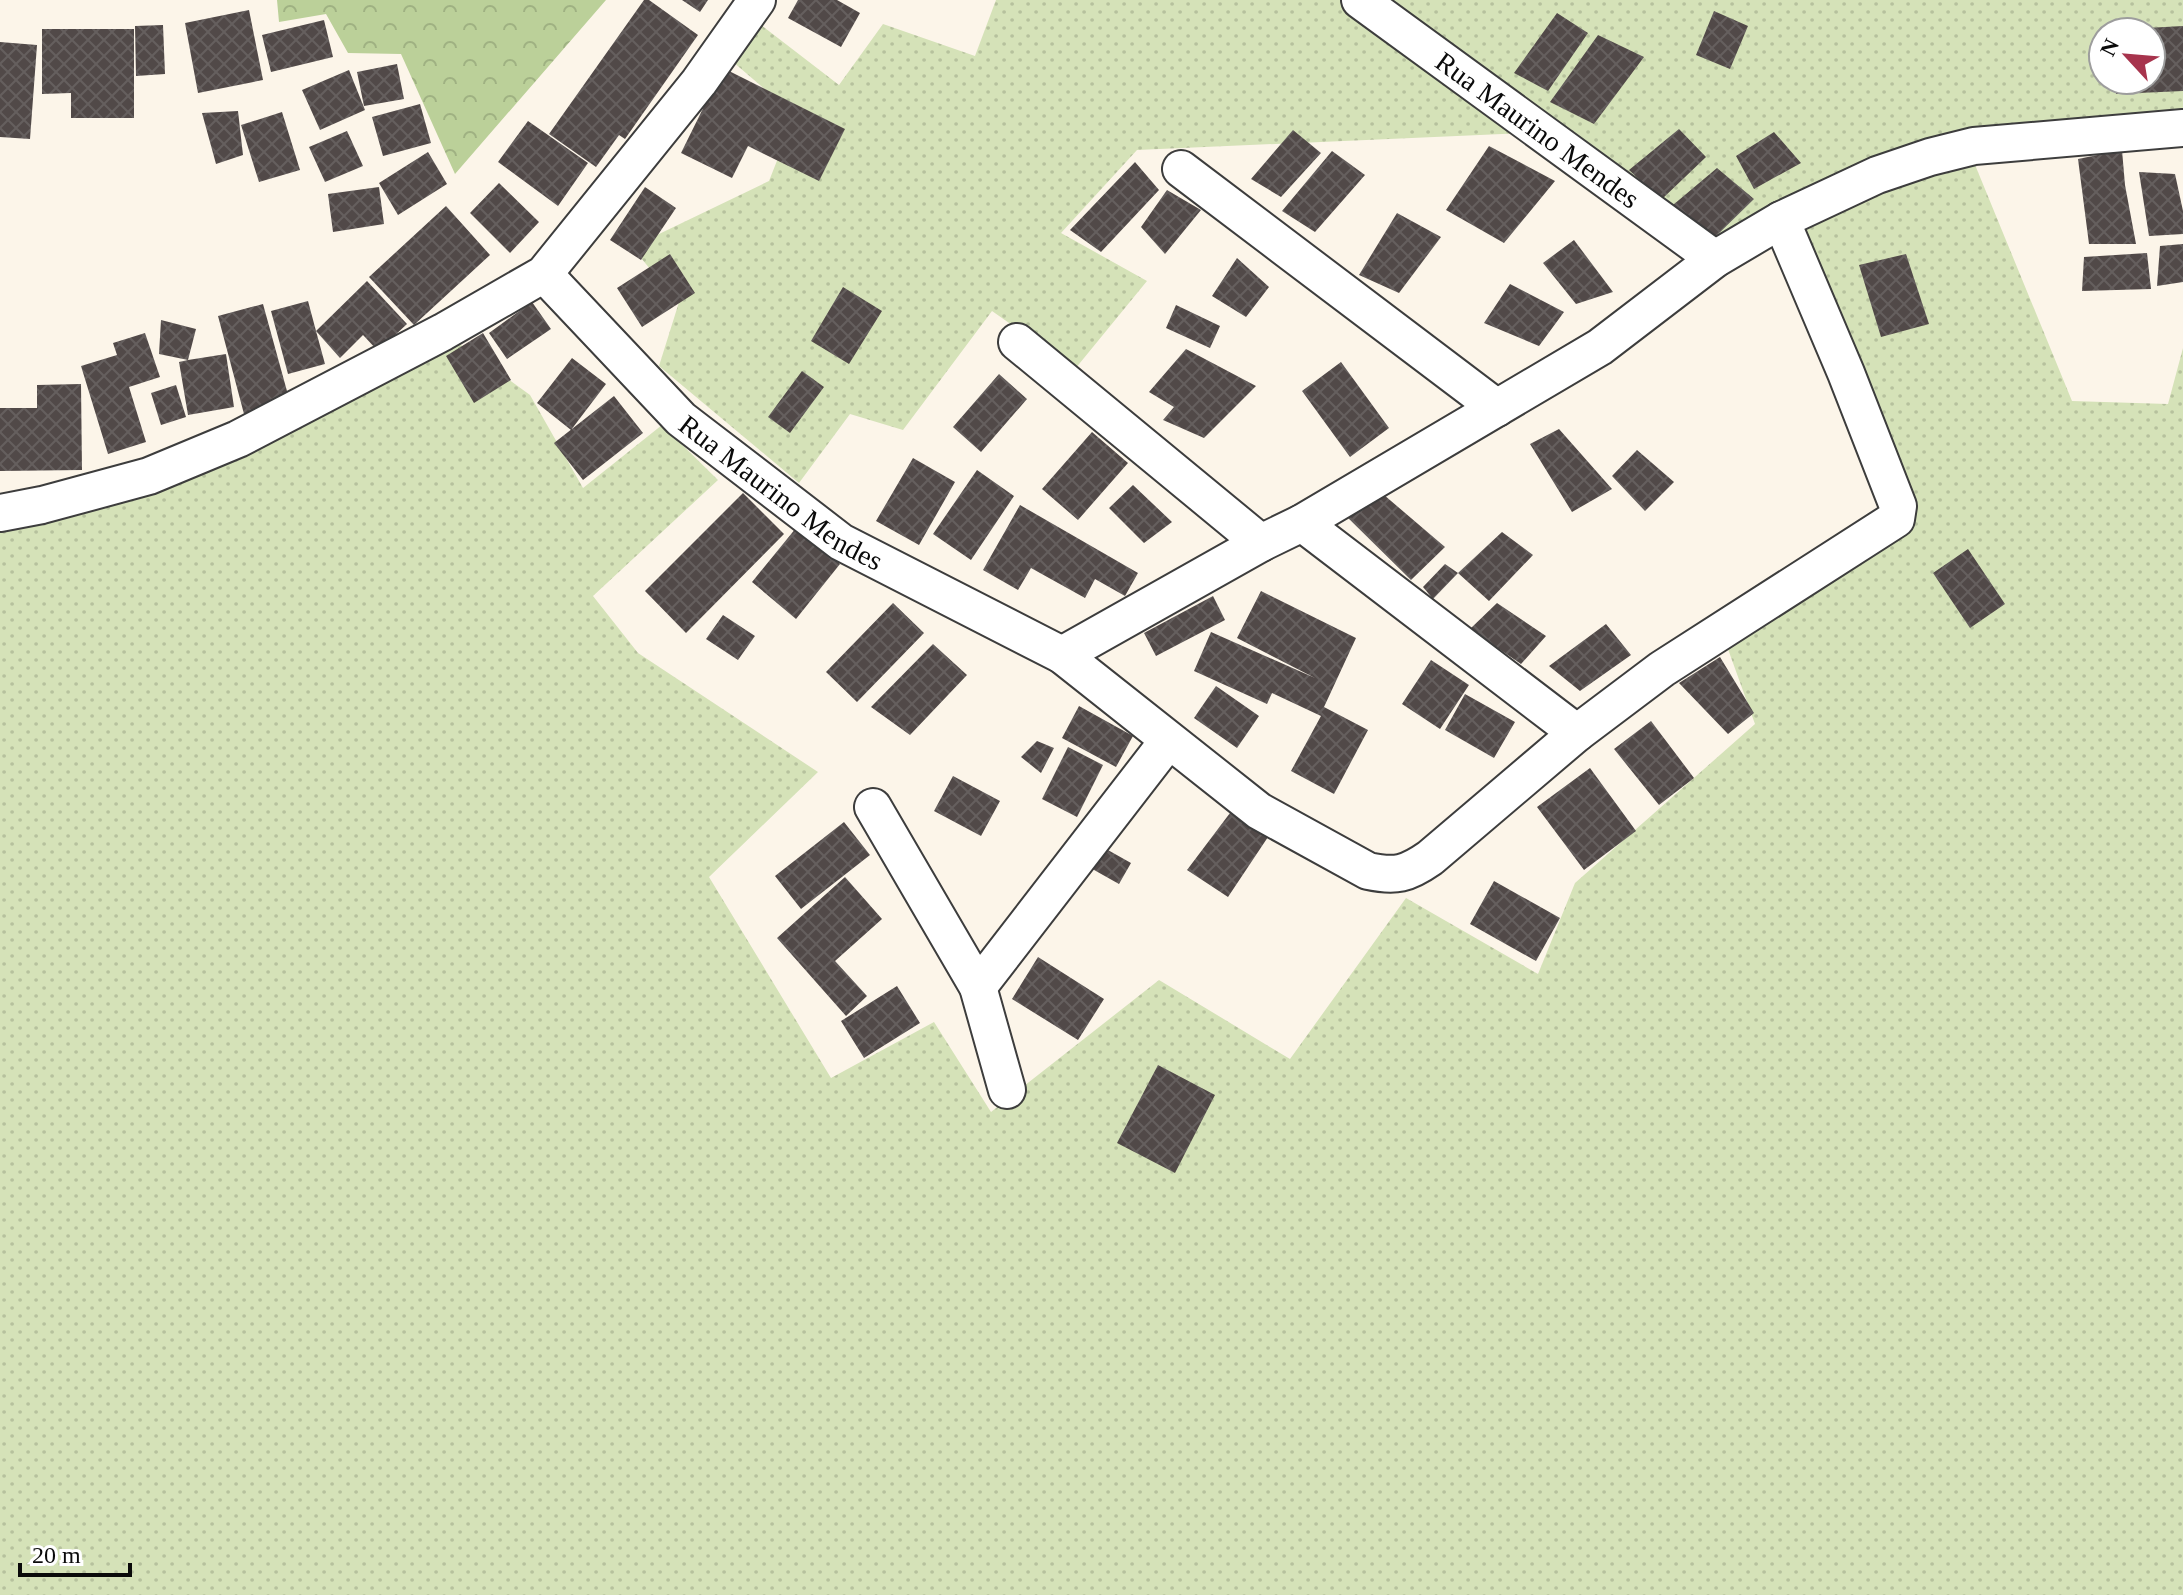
<svg xmlns="http://www.w3.org/2000/svg" width="2183" height="1595" font-family="Georgia,serif">
<style>
.grass{fill:url(#grass-dots);fill-rule:evenodd}
.forest{fill:url(#forest-crowns)}
.building{fill:url(#building-cross-hatch)}
.lines{fill:none;stroke-linecap:round;stroke-linejoin:round}
.street-casing{stroke:#3d3d3d;stroke-width:40}
.street{stroke:#fff;stroke-width:36}
.labels{text-anchor:middle;stroke-width:8;stroke-linejoin:round;paint-order:stroke}
.street-label{font-size:28px;fill:#0a0a0a;stroke:#fff}
</style>
<defs>
<pattern id="grass-dots" width="8" height="8" patternUnits="userSpaceOnUse" patternTransform="scale(2)"><rect width="8" height="8" fill="#d5e2b8"/><path d="M2 2h.1M6 6h.1" fill="none" stroke="#b6c19d" stroke-width="1.8" stroke-linecap="round"/></pattern>
<pattern id="forest-crowns" width="20" height="18" patternUnits="userSpaceOnUse" patternTransform="scale(2)"><rect width="20" height="18" fill="#bbd099"/><path d="M2 6a3 3 0 1 1 6 0M12 15a3 3 0 1 1 6 0" fill="none" stroke="#9fb182"/></pattern>
<pattern id="building-cross-hatch" width="8" height="8" patternUnits="userSpaceOnUse" patternTransform="scale(2)"><rect width="8" height="8" fill="#514948"/><path d="M0 0l8 8M0 8l8-8" fill="none" stroke="#655f5e"/></pattern>
</defs>
<rect width="100%" height="100%" fill="#fcf5e9"/>
<path class="grass" d="M996,0H2183V118L1928,141L1704,267L1525,133L1137,150L1061,233L1147,281L1075,369L992,311L903,430L850,414L799,483L659,366L685,283L655,275L632,247L769,181L795,115L725,55L752,18L839,85L883,24L975,56ZM2103,32H2151V80H2103Z
M1971,155L2072,401L2168,404L2183,348V1595H0V528H26L238,439L443,332L530,395L583,488L662,425L718,480L593,596L638,653L818,772L709,877L831,1078L934,1022L991,1112L1159,980L1290,1059L1406,898L1538,974L1575,883L1755,724L1724,638L1910,524L1796,226Z"/>
<path class="forest" d="M277,0H606L455,174L401,54L348,53L326,14L279,22Z"/>
<path class="building" d="M644,0H649L698,35L625,139L619,135L596,167L549,134Z
M682,0H708L700,12Z
M798,0H837L860,13L841,47L788,18Z
M249,10L263,80L198,93L185,23Z
M1714,11L1748,26L1730,69L1696,55Z
M1557,13L1588,33L1548,91L1514,73Z
M324,20L333,57L271,72L262,35Z
M163,25L165,74L136,76L135,26Z
M2183,26V91L2116,94L2115,80H2151V32H2110V30Z
M42,29H134V118H71V93L42,94Z
M1598,35L1644,57L1594,124L1550,102Z
M0,42L37,45L30,139L0,137Z
M397,64L404,99L364,106L357,72Z
M723,68L845,129L819,181L748,146L732,178L681,153Z
M349,70L365,110L320,130L302,90Z
M420,104L431,143L383,156L372,117Z
M238,111L243,155L216,164L202,113Z
M282,112L300,170L259,182L241,125Z
M528,121L588,163L558,206L498,162Z
M1679,129L1706,157L1661,200L1629,170Z
M1293,130L1321,153L1281,197L1251,179Z
M347,131L363,166L325,182L309,147Z
M1774,132L1801,163L1754,189L1736,156Z
M1489,146L1555,181L1504,243L1446,210Z
M2122,150L2125,185L2136,244H2089L2078,159Z
M1332,151L1365,175L1315,232L1282,211Z
M428,152L447,184L398,215L379,183Z
M1135,162L1159,190L1101,252L1070,230Z
M1717,168L1754,199L1712,240L1673,205Z
M2139,172L2175,174L2183,211V234L2149,236Z
M499,183L539,222L510,253L470,213Z
M379,187L384,224L333,232L328,194Z
M645,187L676,208L641,260L610,240Z
M1167,190L1201,210L1165,254L1141,227Z
M446,206L490,255L414,325L369,277Z
M1397,213L1441,237L1399,293L1359,275Z
M1574,240L1613,292L1576,304L1543,263Z
M2183,244V282L2157,286L2160,246Z
M2147,253L2151,289L2082,291L2084,257Z
M670,254L695,293L642,327L617,288Z
M1906,254L1929,324L1881,337L1859,265Z
M1237,258L1269,287L1246,317L1212,296Z
M367,281L407,324L378,351L363,335L340,358L316,331L325,364L288,374L271,311L308,301L316,331Z
M1510,284L1564,312L1539,346L1484,323Z
M843,287L882,311L849,364L811,341Z
M532,302L551,329L507,359L489,333Z
M263,304L290,402L244,414L218,316Z
M1176,305L1220,326L1210,348L1166,328Z
M161,320L196,329L188,360L226,354L234,407L188,415L179,362L188,360L159,354Z
M145,333L160,377L129,387L146,442L108,454L81,366L117,355L113,343Z
M483,333L511,380L474,403L446,356Z
M1186,349L1256,386L1204,438L1163,420L1174,407L1149,392Z
M572,358L606,384L571,430L537,403Z
M1341,362L1389,428L1350,457L1302,391Z
M802,371L824,387L790,433L768,417Z
M999,374L1027,399L981,452L953,427Z
M81,384L82,470L0,471V408H37V385Z
M176,385L186,417L161,425L151,393Z
M614,396L643,433L583,480L554,443Z
M1559,429L1612,489L1572,512L1530,444Z
M1092,432L1128,463L1078,520L1042,489Z
M1637,450L1674,482L1645,511L1612,476Z
M913,458L955,482L919,545L876,521Z
M977,470L1014,496L971,560L933,534Z
M1133,485L1172,522L1144,543L1109,508Z
M1377,489L1445,547L1411,580L1341,511Z
M743,493L784,534L686,633L645,591Z
M1020,505L1138,573L1125,596L1095,579L1085,598L1031,568L1018,590L983,570Z
M796,528L840,564L796,619L752,582Z
M1502,532L1533,555L1489,601L1458,573Z
M1968,549L2005,604L1970,628L1933,573Z
M1445,564L1458,573L1433,599L1423,587Z
M1261,591L1356,638L1324,707L1368,730L1334,794L1291,771L1321,716L1272,693L1267,704L1194,671L1211,632L1315,678L1237,638Z
M1213,596L1225,620L1156,656L1144,633Z
M893,603L924,633L857,702L826,672Z
M1497,603L1546,636L1521,664L1470,629Z
M723,615L755,636L738,660L706,639Z
M1606,624L1631,655L1580,691L1549,666Z
M933,644L967,675L910,735L871,707Z
M1720,657L1754,713L1728,734L1679,683Z
M1431,660L1469,685L1440,729L1402,704Z
M1216,686L1259,716L1237,748L1194,718Z
M1465,694L1515,722L1494,758L1445,730Z
M1079,706L1133,736L1116,767L1062,738Z
M1651,721L1694,778L1659,805L1614,749Z
M1037,741L1054,748L1041,773L1021,757Z
M1068,747L1103,765L1077,817L1042,799Z
M1590,768L1636,831L1584,870L1537,807Z
M953,776L1000,801L981,836L934,811Z
M1233,809L1272,831L1228,897L1187,870Z
M844,822L870,855L801,909L775,876Z
M1099,845L1131,863L1119,884L1087,866Z
M845,877L882,919L835,961L867,996L846,1016L777,938Z
M1494,881L1560,918L1536,961L1470,924Z
M1038,957L1104,999L1078,1040L1012,999Z
M897,986L920,1023L864,1058L841,1021Z
M1158,1065L1215,1095L1175,1173L1117,1143Z"/>
<g class="lines">
<g class="street-casing">
<g id="street">
<path id="s1" d="M1360,0L1715,259"/>
<path d="M1181,169L1497,408"/>
<path id="s2" d="M544,274L681,419L841,542L1062,655L1259,811L1368,871C1396,877 1407,874 1430,858L1577,733L1662,669L1896,519L1898,506L1846,373L1781,220"/>
<path d="M1017,342L1261,543"/>
<path d="M0,513L42,505L149,476L238,439L443,332L544,274L699,82L757,0"/>
<path d="M1302,523L1577,733"/>
<path d="M1062,655L1261,543L1302,523L1600,347L1715,259L1781,220L1877,175L1930,157L1974,146L2183,128"/>
<path d="M873,807L978,987L1007,1090"/>
<path d="M978,987L1168,741"/>
</g>
</g>
<use href="#street" class="street"/>
</g>
<g class="labels">
<g class="street-label">
<text dy="10" stroke="none"><textPath href="#s1" startOffset="220">Rua Maurino Mendes</textPath></text>
<text dy="10" stroke="none"><textPath href="#s2" startOffset="324">Rua Maurino Mendes</textPath></text>
</g>
</g>
<g transform="translate(2127 56) rotate(296)"><circle r="38" fill="#ffffff" stroke="#9d9d9d" stroke-width="2"/>
<path d="M0-6L14 30L0 20L-14 30Z" fill="#a7344d"/>
<text y="-12" font-size="22" font-weight="bold" text-anchor="middle" fill="#0a0a0a">N</text>
</g>
<path d="M20 1563v12h110v-12" fill="none" stroke="#0a0a0a" stroke-width="4"/>
<text x="32" y="1563" font-size="24" fill="#0a0a0a" stroke="#ffffff" stroke-width="6" paint-order="stroke">20 m</text>
</svg>
